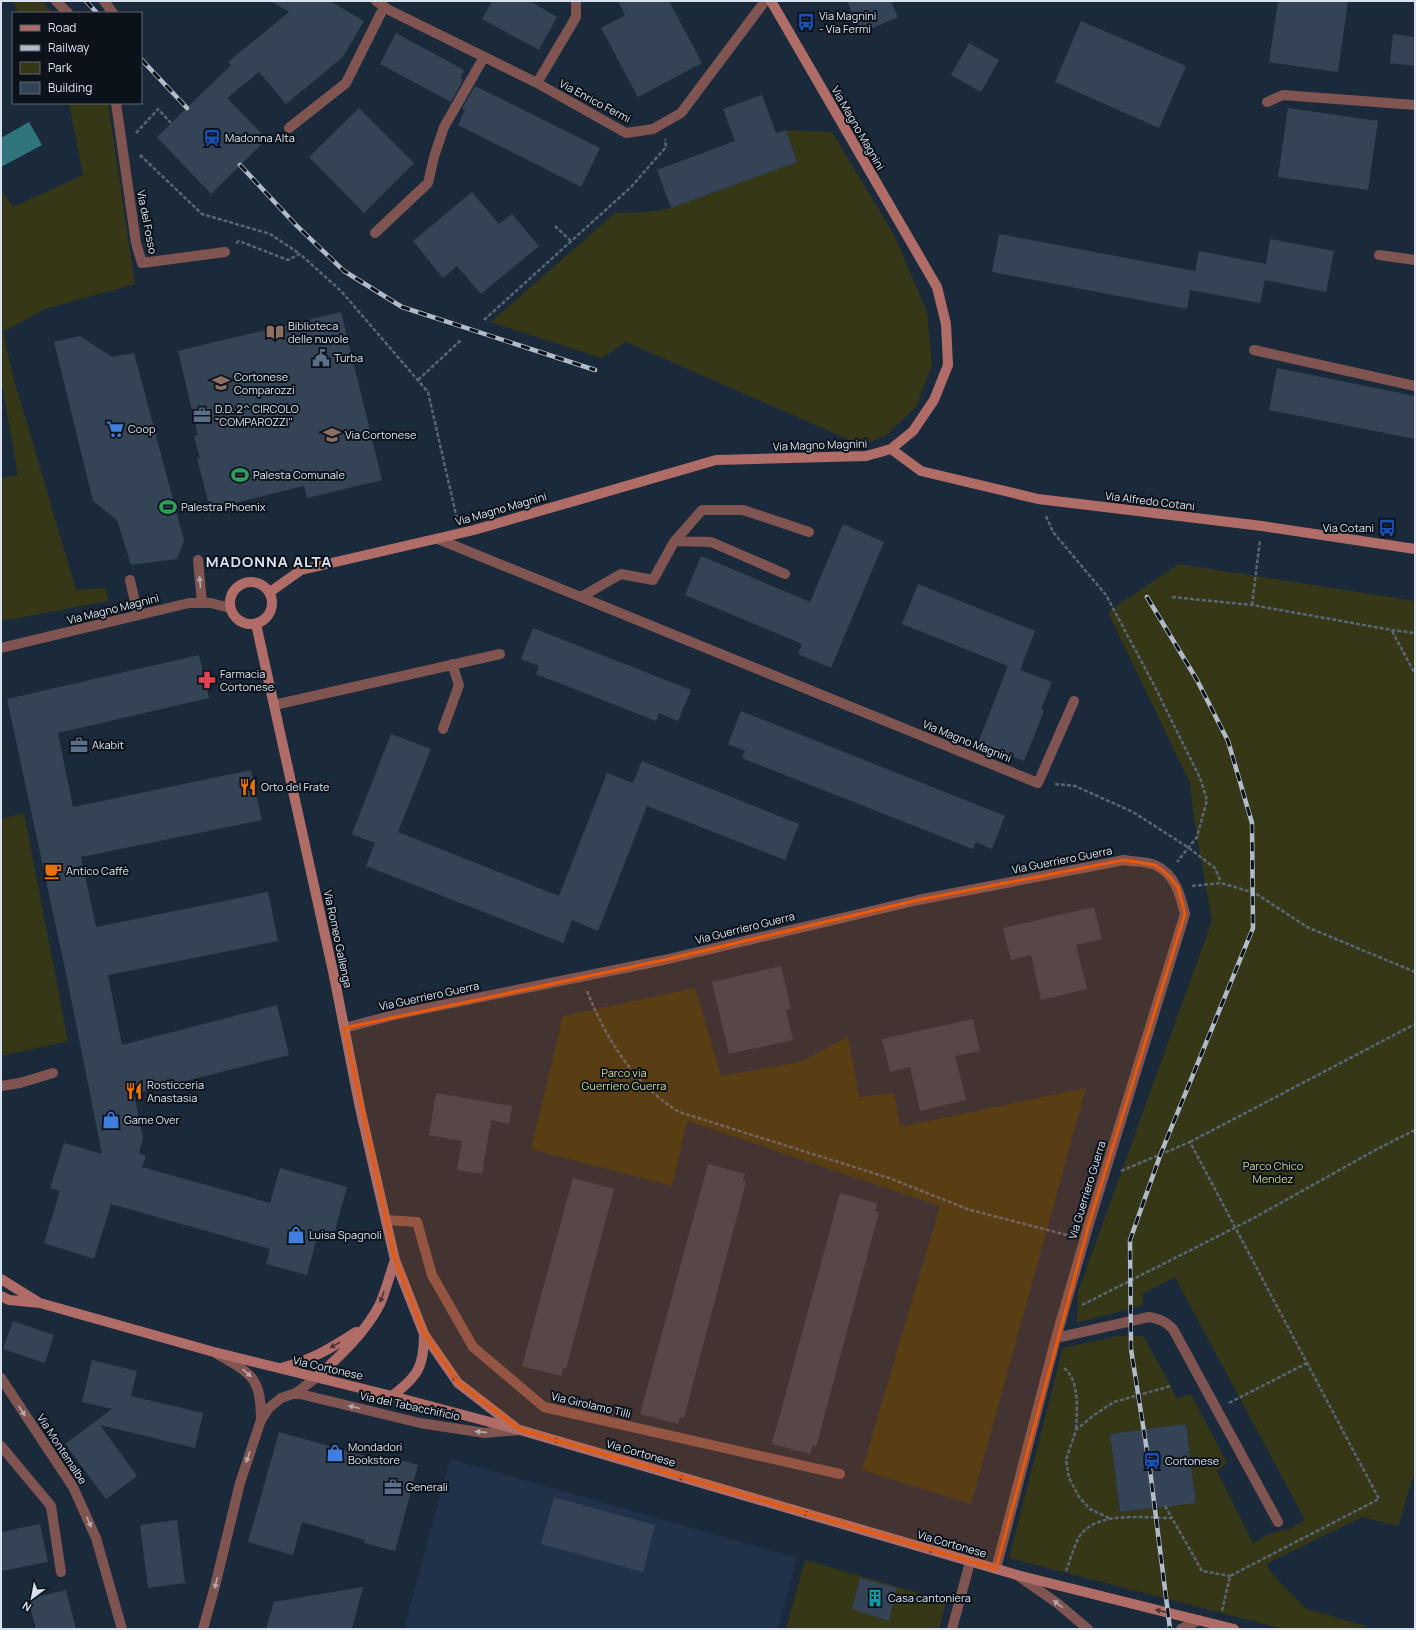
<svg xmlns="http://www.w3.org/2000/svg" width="1416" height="1630" font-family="Manrope,sans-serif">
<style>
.built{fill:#1f3249}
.green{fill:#363716;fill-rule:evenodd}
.water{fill:#30747c}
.building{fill:#344356}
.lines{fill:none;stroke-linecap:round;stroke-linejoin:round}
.path{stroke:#596675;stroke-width:2.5;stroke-dasharray:4 2;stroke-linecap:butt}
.lane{stroke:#805551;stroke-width:10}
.street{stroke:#805551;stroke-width:10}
.secondary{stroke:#b06d67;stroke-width:10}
.rail-casing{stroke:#b1bcc9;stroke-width:4.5}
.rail{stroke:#0b121a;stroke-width:3;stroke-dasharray:9;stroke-linecap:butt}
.oneway{fill:#b5aaaf}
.oneway2{fill:#4d3639}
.marked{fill:#e8590c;fill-opacity:0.2;stroke:#e8590c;stroke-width:3;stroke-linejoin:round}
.labels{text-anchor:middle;stroke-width:4;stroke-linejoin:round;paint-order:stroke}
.poi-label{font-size:11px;fill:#d8e2ee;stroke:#0b121a;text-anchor:start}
.street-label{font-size:11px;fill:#d8e2ee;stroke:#0b121a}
.park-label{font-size:11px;fill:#ced386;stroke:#0b121a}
.district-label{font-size:15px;font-weight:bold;letter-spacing:1px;fill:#d8e2ee;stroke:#0b121a}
</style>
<rect width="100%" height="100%" fill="#1b2a3b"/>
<path class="built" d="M450,1459L797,1558L778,1629H404Z"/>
<path class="green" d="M13,1H41L53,13H18Z
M69,103H108L135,284L45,309L3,332L13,376L76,590L105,588L109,601L1,621V478L18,475L1,378V190L13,207L83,175Z
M786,130L832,132L894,235L927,312L932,365L916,407L885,436L861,445L626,342L601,358L491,322L615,213L647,212L671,208L797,162Z
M1179,564L1415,601V1471L1398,1526L1362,1517L1266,1564L1274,1576L1305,1608L1365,1626L1364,1629H1284L1009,1558L1063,1348L1118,1336H1143L1171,1386L1176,1399L1191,1394L1227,1463L1217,1471L1253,1543L1269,1534L1289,1529L1305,1520L1175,1277L1142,1294L1143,1305L1077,1323L1078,1292L1212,921L1194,819L1190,783L1108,612ZM1186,1424L1196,1502L1120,1512L1110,1434Z
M24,813L68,1041L1,1056V819Z
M695,988L721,1076L800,1062L848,1037L859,1097L894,1093L900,1127L1086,1088L971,1504L862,1470L940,1206L687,1121L672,1186L531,1149L563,1016Z
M805,1560L946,1601L939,1629H786Z"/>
<path class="water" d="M29,122L42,145L1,167V138Z"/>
<path class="building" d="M270,1H330L364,21L343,57L286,104L259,72L227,98L267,139L211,194L157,137L231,65L228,62L289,12Z
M492,1H530L557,17L539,50L482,19Z
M618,1H669L702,63L638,97L601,28L625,15Z
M847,1H891L898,17L861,33Z
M1278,1H1348L1338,72L1269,62Z
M1081,21L1186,66L1159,128L1055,82Z
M396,33L464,70L460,78L463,80L451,102L380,64Z
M1393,34L1415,37V66L1390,63Z
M969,43L999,60L981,92L951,75Z
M475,86L600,148L581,187L458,125L465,110L462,108Z
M762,95L776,133L786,130L797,162L671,208L657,170L735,141L723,109Z
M359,108L414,163L364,213L309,157Z
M1288,108L1378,121L1368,190L1278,177Z
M472,192L499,224L512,214L539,246L481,294L457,266L443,278L413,241Z
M999,234L1195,271L1199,251L1266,264L1270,239L1334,251L1326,292L1265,280L1260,303L1190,290L1187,309L992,272Z
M341,312L382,480L307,498L304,486L210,509L197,458H200L194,436L198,435L178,351Z
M80,336L112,357L134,353L184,541L177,559L131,565L117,520L93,501L54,342Z
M1277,368L1415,396V439L1269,410Z
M843,524L884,542L831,668L798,654L802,644L685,595L701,556L810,602Z
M918,584L1035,631L1020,670L1052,682L1041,709L1044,711L1024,761L978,743L1008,666L902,624Z
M533,628L691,690L678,721L659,713L656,721L536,674L539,666L521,659Z
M199,655L209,698L58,733L73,807L251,770L262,820L81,857L96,927L268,892L278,941L108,975L122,1045L277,1005L289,1055L134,1094L143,1138L139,1153L146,1156L142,1167L270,1203L280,1168L347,1187L334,1234L319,1230L307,1275L266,1264L270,1249L111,1204L94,1259L44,1243L60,1191L50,1188L64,1143L102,1154L68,983L7,699Z
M741,711L1005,816L992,849L976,842L973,849L742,758L745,751L728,744Z
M391,734L431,749L398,832L559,896L607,773L633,783L642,761L799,824L785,860L647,806L598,931L572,920L563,943L366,866L375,843L352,834Z
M1094,907L1102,939L1076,945L1087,989L1041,1000L1031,955L1011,960L1003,928Z
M781,966L791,1009L786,1010L793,1040L729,1054L712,982Z
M973,1019L980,1051L955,1056L966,1100L920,1111L910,1067L890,1072L882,1039Z
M436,1093L512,1106L509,1124L491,1120L482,1174L457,1170L462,1141L429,1135Z
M708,1164L745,1174L743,1181L746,1182L684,1418L680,1417L678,1424L640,1414Z
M573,1178L614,1189L566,1369L563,1368L561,1376L522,1366Z
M840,1193L877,1203L875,1211L879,1212L816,1447L813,1446L810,1454L772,1444Z
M13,1321L54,1335L45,1363L3,1349Z
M92,1360L137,1371L131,1396L203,1413L195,1448L100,1425L137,1476L106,1499L65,1444L112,1409L82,1402Z
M1186,1424L1196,1503L1120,1512L1110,1434Z
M279,1432L386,1462L387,1456L418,1465L395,1551L364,1543L365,1540L302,1522L293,1555L248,1542Z
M554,1497L655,1525L643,1572L541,1544Z
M177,1520L185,1583L148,1588L140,1525Z
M40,1524L48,1562L1,1571V1532Z
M860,1578L897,1588L889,1621L852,1609Z
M363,1587L352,1629H266L274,1602Z
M66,1590L76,1629H36L28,1599Z"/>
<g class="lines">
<path class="path" d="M136,133L158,109L171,123
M140,155L202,214L270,234L300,254
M555,226L571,241
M236,243L239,241L288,260L300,254L341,291L428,392L457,519
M484,320L631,187L666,147L665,139
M418,380L461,340
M1046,516L1053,532L1106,595L1154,685L1200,778L1207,800L1197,837L1177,862
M1172,597L1252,605L1392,630L1415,633
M1252,605L1260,540
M1392,631L1415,674
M1055,784L1075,786L1133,812L1189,848L1215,868L1221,882
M1192,886L1221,883L1255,893L1307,927L1415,972
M587,991C606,1039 634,1084 679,1112L889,1178L970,1210L1071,1236
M1190,1142L1415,1024
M1121,1171L1190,1142L1379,1499L1230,1576L1222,1611
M1082,1305L1252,1219L1377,1149L1415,1130
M1064,1368C1080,1380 1077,1412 1076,1430
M1229,1403L1307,1363
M1165,1506L1172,1518
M1109,1518L1090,1509L1079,1497L1069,1478L1066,1460L1076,1430L1094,1415L1114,1402L1171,1386
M1066,1571C1070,1561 1073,1549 1078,1539C1093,1510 1144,1518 1172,1518L1202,1571L1230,1576"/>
<path class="lane" d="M1267,102L1283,95L1415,105
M1254,350L1415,386
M198,560L202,603
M130,580L138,615
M274,705L500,654
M443,729L459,685L452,664
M1,1446L51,1506L61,1572"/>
<path class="street" d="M56,1L68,13
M104,1L113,13
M376,1L389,10L537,83L626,133L653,129L681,113L765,1
M537,83L576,17V1
M116,103L136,243L142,263L225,252
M289,128L346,83L384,7
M375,233L428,183L434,157L444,127L484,57
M1379,255L1415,260
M438,539L1038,783L1074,701
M675,541L711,542L785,574
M581,597L621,574L653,580L674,542L702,510H743L809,532
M1,648L189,603H211L230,608
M344,1028L398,1014L664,960L918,900L1124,860C1133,862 1146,861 1155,865C1175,874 1180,894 1185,914L1089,1224L1056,1338L996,1569
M1,1086L20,1083L53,1073
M386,1220L417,1222L432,1275L473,1347L544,1407L840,1474
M1056,1338L1149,1317C1160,1319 1165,1321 1173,1329L1278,1522
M217,1354C252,1374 261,1377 261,1420
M1,1378L73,1487L96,1538L122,1629
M296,1393L420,1423L485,1433L519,1430
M1017,1575L1057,1603L1088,1629
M203,1629L215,1586L240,1483L261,1420L269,1408L281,1398L296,1393L317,1377
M952,1629L970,1562
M1181,1629L1199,1620"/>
<path class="secondary" d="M891,449L921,471L1038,499L1262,526L1415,549
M230 603a21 21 0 1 1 42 0a21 21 0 1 1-42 0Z
M270,592L301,570L474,530L716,460L866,456L891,449L913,431L934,400L948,365L946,324L937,287L771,1
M256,624L334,976L360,1108L395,1260L424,1334L458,1383L515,1427
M1,1279L38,1302
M1,1296L9,1300L40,1303L214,1352L392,1396L520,1430L1017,1575L1234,1629
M281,1368C311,1360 330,1349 356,1332
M317,1377C340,1356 366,1332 380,1304C386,1290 390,1274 395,1260
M392,1396C418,1376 424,1367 424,1334"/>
<g class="rail-casing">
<path id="rail" d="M86,1L97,13
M141,59L187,108
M240,165L296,225L344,271L402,307L595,370
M1147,597L1197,680L1228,741L1252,823L1253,928L1161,1153L1130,1240L1131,1349L1150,1470L1170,1629"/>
</g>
<use href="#rail" class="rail"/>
</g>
<defs><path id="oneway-solid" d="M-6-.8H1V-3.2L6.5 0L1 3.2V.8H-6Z"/></defs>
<g class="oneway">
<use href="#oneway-solid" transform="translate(200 582) rotate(-95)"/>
<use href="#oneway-solid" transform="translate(247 1373) rotate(42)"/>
<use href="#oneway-solid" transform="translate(354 1407) rotate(-166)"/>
<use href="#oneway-solid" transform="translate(22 1411) rotate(57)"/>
<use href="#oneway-solid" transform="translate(481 1432) rotate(-174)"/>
<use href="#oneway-solid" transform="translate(248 1457) rotate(109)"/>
<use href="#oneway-solid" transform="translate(89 1522) rotate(66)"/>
<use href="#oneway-solid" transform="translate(216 1583) rotate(104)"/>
<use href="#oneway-solid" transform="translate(1058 1604) rotate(-142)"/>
</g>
<g class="oneway2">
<use href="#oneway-solid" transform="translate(382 1297) rotate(110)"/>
<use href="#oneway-solid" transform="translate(335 1345) rotate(150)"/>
<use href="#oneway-solid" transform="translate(456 1380) rotate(-130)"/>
<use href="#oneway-solid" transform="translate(558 1441) rotate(-164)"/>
<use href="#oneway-solid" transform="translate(683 1478) rotate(-164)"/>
<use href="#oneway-solid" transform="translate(808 1514) rotate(-164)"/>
<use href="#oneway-solid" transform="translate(933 1551) rotate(-164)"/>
<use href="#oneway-solid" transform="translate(1161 1611) rotate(-167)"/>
</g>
<path class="marked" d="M1124,860L1155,865L1167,874L1178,887L1185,914L1089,1224L996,1569L520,1430L458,1383L424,1334L395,1260L344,1028L664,960L918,900Z"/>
<defs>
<g id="bus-bare" transform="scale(1.38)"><path d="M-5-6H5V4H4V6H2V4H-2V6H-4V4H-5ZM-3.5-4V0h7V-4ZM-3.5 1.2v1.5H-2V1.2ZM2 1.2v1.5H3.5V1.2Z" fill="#1a4fb4" stroke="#0b121a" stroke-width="2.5" paint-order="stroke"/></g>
<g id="station-bare" transform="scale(1.38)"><path d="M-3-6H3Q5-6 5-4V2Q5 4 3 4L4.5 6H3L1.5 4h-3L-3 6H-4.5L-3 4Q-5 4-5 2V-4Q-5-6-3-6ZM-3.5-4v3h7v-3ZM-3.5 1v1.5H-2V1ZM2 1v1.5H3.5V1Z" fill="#1a4fb4" stroke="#0b121a" stroke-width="2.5" paint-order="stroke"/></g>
<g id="library-bare" transform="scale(1.38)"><path d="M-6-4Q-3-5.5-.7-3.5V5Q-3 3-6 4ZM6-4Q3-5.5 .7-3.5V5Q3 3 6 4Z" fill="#8d6e63" stroke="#0b121a" stroke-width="2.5" paint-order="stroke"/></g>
<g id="civic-bare" transform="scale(1.38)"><path d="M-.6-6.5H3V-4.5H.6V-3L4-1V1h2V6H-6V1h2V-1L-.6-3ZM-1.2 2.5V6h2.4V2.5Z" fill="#5c6f8a" stroke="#0b121a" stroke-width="2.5" paint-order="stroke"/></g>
<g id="school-bare" transform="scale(1.38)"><path d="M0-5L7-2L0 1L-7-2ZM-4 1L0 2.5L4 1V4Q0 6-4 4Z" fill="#8d6e63" stroke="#0b121a" stroke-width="2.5" paint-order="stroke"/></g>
<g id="office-bare" transform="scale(1.38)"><path d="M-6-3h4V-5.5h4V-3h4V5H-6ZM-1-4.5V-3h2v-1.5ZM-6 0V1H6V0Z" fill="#5c6f8a" stroke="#0b121a" stroke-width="2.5" paint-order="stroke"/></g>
<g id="supermarket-bare" transform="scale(1.38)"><path d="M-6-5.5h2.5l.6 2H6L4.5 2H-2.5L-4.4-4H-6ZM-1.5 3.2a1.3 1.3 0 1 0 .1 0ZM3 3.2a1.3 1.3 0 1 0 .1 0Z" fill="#3f7fe0" stroke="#0b121a" stroke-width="2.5" paint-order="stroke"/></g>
<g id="stadium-bare" transform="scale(1.38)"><path d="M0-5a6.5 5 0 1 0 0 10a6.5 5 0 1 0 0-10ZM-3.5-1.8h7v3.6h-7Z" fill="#2e9e5b" stroke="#0b121a" stroke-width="2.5" paint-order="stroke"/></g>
<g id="pharmacy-bare" transform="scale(1.38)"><path d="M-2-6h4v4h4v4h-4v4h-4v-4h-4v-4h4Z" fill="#e0444e" stroke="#0b121a" stroke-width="2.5" paint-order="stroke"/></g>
<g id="restaurant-bare" transform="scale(1.38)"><path d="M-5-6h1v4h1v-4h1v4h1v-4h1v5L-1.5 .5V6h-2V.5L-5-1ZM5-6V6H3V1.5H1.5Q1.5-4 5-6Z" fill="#e8710a" stroke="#0b121a" stroke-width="2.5" paint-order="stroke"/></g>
<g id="cafe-bare" transform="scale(1.38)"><path d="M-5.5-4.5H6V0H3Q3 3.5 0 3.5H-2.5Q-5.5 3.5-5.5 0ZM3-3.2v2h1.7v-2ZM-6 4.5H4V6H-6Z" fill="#e8710a" stroke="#0b121a" stroke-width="2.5" paint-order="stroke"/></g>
<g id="shop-bare" transform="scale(1.38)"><path d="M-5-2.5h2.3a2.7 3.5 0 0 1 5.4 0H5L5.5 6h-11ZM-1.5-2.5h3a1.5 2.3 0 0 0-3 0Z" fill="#3f7fe0" stroke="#0b121a" stroke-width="2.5" paint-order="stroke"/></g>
<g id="building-bare" transform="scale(1.38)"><path d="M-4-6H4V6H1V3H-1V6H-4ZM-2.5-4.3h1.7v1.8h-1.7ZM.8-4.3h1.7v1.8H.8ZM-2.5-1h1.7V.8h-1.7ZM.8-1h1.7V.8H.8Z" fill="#0f9aa8" stroke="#0b121a" stroke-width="2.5" paint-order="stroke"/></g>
</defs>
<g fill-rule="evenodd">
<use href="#bus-bare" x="806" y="22"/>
<use href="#station-bare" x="212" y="138"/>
<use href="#library-bare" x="275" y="332"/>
<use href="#civic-bare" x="321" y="358"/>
<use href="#school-bare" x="221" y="383"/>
<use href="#office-bare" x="202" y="415"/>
<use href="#supermarket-bare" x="115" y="429"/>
<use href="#school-bare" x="332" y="435"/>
<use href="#stadium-bare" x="240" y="475"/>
<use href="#stadium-bare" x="168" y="507"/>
<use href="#bus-bare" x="1387" y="528"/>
<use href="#pharmacy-bare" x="207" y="680"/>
<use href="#office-bare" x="79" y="745"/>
<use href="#restaurant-bare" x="248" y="787"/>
<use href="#cafe-bare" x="53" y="871"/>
<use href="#restaurant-bare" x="134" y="1091"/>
<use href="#shop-bare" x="111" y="1120"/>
<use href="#shop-bare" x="296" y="1235"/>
<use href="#shop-bare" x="335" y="1453"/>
<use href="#station-bare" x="1152" y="1461"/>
<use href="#office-bare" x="393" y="1487"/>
<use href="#building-bare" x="875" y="1598"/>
</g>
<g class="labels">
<g class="poi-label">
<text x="819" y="20">Via Magnini<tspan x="819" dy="13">- Via Fermi</tspan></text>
<text x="225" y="142">Madonna Alta</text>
<text x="288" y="330">Biblioteca<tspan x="288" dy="13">delle nuvole</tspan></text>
<text x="334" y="362">Turba</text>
<text x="234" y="381">Cortonese<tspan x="234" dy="13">Comparozzi</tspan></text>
<text x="215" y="413">D.D. 2^ CIRCOLO<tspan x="215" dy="13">"COMPAROZZI"</tspan></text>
<text x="128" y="433">Coop</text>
<text x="345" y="439">Via Cortonese</text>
<text x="253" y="479">Palesta Comunale</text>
<text x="181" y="511">Palestra Phoenix</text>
<text x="1374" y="532" text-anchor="end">Via Cotani</text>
<text x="220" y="678">Farmacia<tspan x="220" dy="13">Cortonese</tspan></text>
<text x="92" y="749">Akabit</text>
<text x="261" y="791">Orto del Frate</text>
<text x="66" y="875">Antico Caffè</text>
<text x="147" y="1089">Rosticceria<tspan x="147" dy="13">Anastasia</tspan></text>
<text x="124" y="1124">Game Over</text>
<text x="309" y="1239">Luisa Spagnoli</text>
<text x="348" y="1451">Mondadori<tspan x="348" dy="13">Bookstore</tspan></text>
<text x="1165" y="1465">Cortonese</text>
<text x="406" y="1491">Generali</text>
<text x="888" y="1602">Casa cantoniera</text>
</g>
<g class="street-label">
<text transform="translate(595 101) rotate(28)" y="4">Via Enrico Fermi</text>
<text transform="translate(858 128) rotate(60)" y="4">Via Magno Magnini</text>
<text transform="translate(147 222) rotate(79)" y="4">Via del Fosso</text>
<text transform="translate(820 445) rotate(-2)" y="4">Via Magno Magnini</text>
<text transform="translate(1150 501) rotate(7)" y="4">Via Alfredo Cotani</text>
<text transform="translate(501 509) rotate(-16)" y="4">Via Magno Magnini</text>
<text transform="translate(113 609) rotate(-14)" y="4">Via Magno Magnini</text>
<text transform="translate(967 741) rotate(22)" y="4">Via Magno Magnini</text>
<text transform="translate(1062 860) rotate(-11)" y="4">Via Guerriero Guerra</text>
<text transform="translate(745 928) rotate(-14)" y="4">Via Guerriero Guerra</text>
<text transform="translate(338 939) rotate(78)" y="4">Via Romeo Gallenga</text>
<text transform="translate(429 996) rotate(-12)" y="4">Via Guerriero Guerra</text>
<text transform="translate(1087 1190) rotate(-73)" y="4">Via Guerriero Guerra</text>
<text transform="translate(328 1368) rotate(13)" y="4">Via Cortonese</text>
<text transform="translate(591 1405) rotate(13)" y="4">Via Girolamo Tilli</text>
<text transform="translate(410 1406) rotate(12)" y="4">Via del Tabacchificio</text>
<text transform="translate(62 1449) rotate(57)" y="4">Via Montemalbe</text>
<text transform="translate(641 1453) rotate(16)" y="4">Via Cortonese</text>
<text transform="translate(952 1544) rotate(16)" y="4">Via Cortonese</text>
</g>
<g class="park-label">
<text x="624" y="1077">Parco via<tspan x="624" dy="13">Guerriero Guerra</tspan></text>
<text x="1273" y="1170">Parco Chico<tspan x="1273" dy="13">Mendez</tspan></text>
</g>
<g class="district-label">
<text x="269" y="567">MADONNA ALTA</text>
</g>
</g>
<rect width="1416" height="1630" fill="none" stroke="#d8e2ee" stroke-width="4"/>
<rect x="12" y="12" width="130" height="92" fill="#0b121a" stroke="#5d656f"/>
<rect x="20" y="25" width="20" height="6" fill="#b06d67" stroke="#5d656f"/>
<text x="48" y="32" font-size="12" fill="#d8e2ee">Road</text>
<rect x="20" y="45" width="20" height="6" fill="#b1bcc9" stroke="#5d656f"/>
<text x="48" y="52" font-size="12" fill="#d8e2ee">Railway</text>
<rect x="20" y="62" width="20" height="12" fill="#363716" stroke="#5d656f"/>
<text x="48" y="72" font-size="12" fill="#d8e2ee">Park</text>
<rect x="20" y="82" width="20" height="12" fill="#344356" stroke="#5d656f"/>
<text x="48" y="92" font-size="12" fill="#d8e2ee">Building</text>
<g transform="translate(32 1598) rotate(212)" stroke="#0b121a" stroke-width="3" paint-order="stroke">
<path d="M0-3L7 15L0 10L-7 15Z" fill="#d8e2ee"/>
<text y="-6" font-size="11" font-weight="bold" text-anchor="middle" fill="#d8e2ee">N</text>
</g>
</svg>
